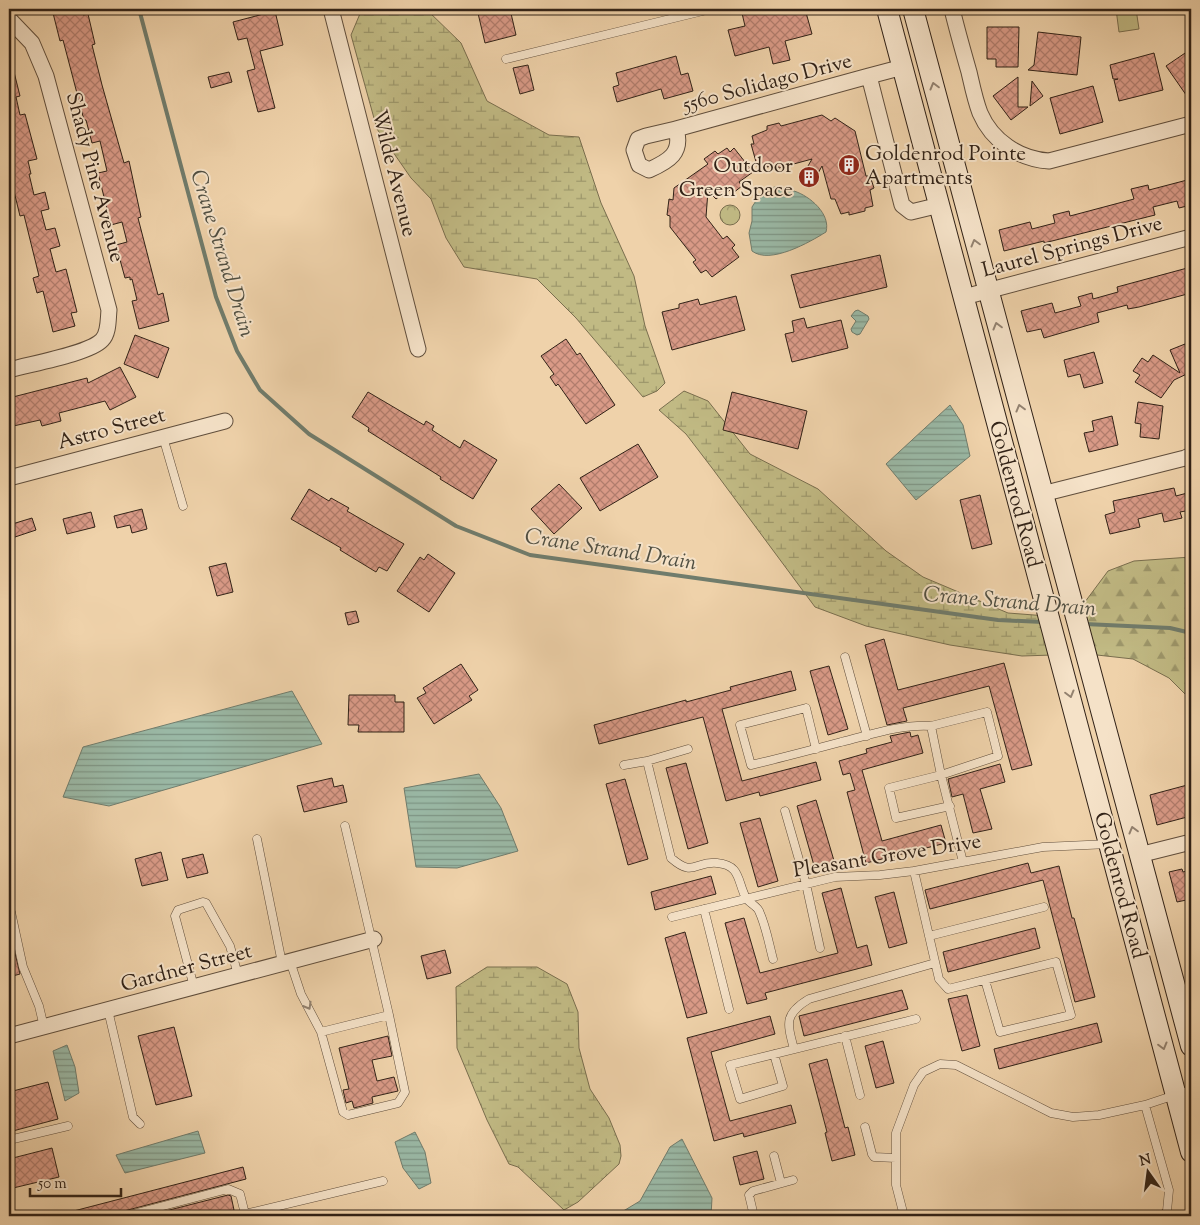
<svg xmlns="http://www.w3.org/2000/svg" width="1200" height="1225" font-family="'Sorts Mill Goudy',serif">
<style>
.grass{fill:#c1ba84;stroke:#796e4e}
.forest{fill:url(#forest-firs);stroke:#796e4e}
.wetland{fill:url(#wetland-marsh);stroke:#796e4e}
.park{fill:url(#park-crowns);stroke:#796e4e}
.water{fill:url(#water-rules);stroke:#707c6c}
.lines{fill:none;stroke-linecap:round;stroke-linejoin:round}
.stream{stroke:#707c6c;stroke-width:4}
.building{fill:url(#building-cross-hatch);stroke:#312217}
.lane-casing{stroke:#604e3c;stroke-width:9}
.street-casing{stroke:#604e3c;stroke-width:17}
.secondary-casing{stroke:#312217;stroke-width:22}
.lane{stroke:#f5e2c8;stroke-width:8}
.street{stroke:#f5e2c8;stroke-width:15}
.secondary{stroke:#f5e2c8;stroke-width:20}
.oneway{stroke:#938270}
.labels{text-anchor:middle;stroke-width:4;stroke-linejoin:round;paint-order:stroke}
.street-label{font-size:21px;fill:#312217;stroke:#f5e2c8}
.poi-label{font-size:21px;fill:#312217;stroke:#f5e2c8;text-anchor:start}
.water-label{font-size:22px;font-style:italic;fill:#504f42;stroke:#f5e2c8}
</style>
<defs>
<pattern id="forest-firs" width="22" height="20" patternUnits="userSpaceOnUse" patternTransform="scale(1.25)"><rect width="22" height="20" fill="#c1ba84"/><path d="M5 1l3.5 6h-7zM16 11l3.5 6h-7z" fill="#9d976b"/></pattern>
<pattern id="wetland-marsh" width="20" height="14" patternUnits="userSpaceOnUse" patternTransform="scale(1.25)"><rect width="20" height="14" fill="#c1ba84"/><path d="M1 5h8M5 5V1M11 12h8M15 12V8" fill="none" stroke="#9d976b"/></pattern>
<pattern id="park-crowns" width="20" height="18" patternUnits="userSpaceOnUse" patternTransform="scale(1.25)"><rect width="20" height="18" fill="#c1ba84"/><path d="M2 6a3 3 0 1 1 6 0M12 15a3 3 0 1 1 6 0" fill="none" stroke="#9d976b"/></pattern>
<pattern id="water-rules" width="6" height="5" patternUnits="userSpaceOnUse" patternTransform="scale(1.25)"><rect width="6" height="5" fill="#9ab8a5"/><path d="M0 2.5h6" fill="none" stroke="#7e9585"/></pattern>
<pattern id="building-cross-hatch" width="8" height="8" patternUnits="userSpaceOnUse" patternTransform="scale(1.25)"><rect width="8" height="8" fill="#d99a87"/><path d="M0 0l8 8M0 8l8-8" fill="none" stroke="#b17d6d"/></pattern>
</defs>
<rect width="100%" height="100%" fill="#efd2aa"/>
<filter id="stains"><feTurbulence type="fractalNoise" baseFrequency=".004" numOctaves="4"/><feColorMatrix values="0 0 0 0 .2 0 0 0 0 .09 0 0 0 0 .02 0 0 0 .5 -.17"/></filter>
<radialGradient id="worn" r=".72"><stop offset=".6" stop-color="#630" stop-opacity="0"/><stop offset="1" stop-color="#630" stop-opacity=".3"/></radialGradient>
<path class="grass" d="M1116,9H1136L1139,29L1119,32Z"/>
<path class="forest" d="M1191,557V700L1169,678L1133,659L1079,653L1073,618L1108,571L1134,561Z"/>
<path class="wetland" d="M362,9H426L461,43L487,101L549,135L579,137L601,203L634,276L645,326L665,383L657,391L643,397L576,318L537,279L464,267L446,238L431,199L411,178L377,129L351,35Z
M684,391L708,401L750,454L818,489L886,551L923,577L1008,613L1047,616L1053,655L1022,656L950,645L866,626L815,607L712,468L686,434L659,410Z
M487,967H537L567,984L578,1012L579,1048L590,1089L609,1118L620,1145L621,1156L619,1164L578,1202L564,1210L518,1167L509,1164L487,1120L457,1048L456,987Z"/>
<path class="park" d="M720 215a10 10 0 1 1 20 0a10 10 0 1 1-20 0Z"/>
<path class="water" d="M775,187C781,189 788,189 794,191C810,196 831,214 826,232C810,242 770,265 752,251L749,233L752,221V207L763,190Z
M858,310L868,316L869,319L860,334L857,335L852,332L851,329L856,321L851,316L855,311Z
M950,405L963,425L970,456L916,500L886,464Z
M292,691L322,744L109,806L63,797L83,747Z
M479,774L501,808L518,851L457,868L416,867L404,788Z
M67,1045L75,1067L79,1093L65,1101L53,1051Z
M198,1131L205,1153L125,1173L116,1155Z
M415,1132L425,1152L431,1183L419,1189L403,1168L395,1142Z
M682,1139L712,1198L711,1216H615L640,1201L670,1147Z"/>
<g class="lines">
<path class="stream" d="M139,9L216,297L237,351L260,390L309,434L456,526L530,555L998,620L1043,622
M1085,624L1170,628L1191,633"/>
</g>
<path class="building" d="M52,9H82L83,15L88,14L95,44L92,45L102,85L124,163L129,161L141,217L138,218L158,295L163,293L169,321L139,329L132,301L137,300L132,279L130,280V277L125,278L116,245L127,242L122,222L111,225L98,173L107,171L100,141L92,143L86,120H84L63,40L60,41Z
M477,9H510L516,35L485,43Z
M741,9H805L812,34L785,41L790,60L773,64L769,47L735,56L728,30L745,26Z
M275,11L283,45L260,51L275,108L258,112L247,71L255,69L247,38L238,40L233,22Z
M987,27H1019L1018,67H996V59H987Z
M1038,32L1081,37L1077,75L1028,70L1034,65Z
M1191,49V102L1166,66Z
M1154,53L1163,90L1119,101L1114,80L1118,79H1113L1110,65Z
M676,56L681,75L688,73L693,91L664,99L661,89L617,102L613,87L619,85L616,73Z
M12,64L20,96L16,97L20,115L25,114L37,159L28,161L31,174H29L34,195L45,192L49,209L41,211L46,230L55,228L60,246L50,249L56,272L66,269L77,312L71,313L75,326L53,332L43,291L37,293L33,278L39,276L24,215L20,216L11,179H9V65Z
M528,65L534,90L520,94L513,68Z
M229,72L232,82L211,88L208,77Z
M1018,77V107H1028L1011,120L993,96Z
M1032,81L1043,96L1030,106Z
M1093,86L1103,122L1060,134L1050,98Z
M822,115L831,121L835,118L855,131L866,176H870L874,188L870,190L873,206L865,208V211L849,215V212L841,214L835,199H831L822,166L811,186L800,180L812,159L779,168L777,165L767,167L766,163L758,169L751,144H754L752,136L767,130V126L779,123L781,126Z
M727,148L730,152L734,148L753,172L739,182L742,186L733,193L730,190L723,197L721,195L716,199L708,191L706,217L723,239L727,236L735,245L732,248L739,257L712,277L706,270L701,273L693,262L696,260L670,227V216L667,215L669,199L673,200L674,188L708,164L704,159L715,151L718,154Z
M1191,179V205L1179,208L1177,201L1153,207L1155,215L1044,243V241L1004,251L999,230L1030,222L1032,229L1055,223L1053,215L1069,211L1070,216L1134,199L1131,189L1148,185L1149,190Z
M880,255L887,287L800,308L791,275Z
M1191,267V293L1139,307L1128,309L1127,305L1097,313L1099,322L1044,338L1041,329L1027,332L1021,311L1052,303L1055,313L1081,306L1078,297L1092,293L1093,299L1118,292L1117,287Z
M736,296L745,330L672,350L662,312L679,308V304L698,299L700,305Z
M804,318L807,328L841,320L848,348L792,362L785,334L794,332L792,321Z
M135,335L169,348L158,378L124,364Z
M566,339L577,355L580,353L615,405L586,424L558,384L556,386L550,377L554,374L541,356Z
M1185,344L1189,354L1191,352V372L1174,380L1161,398L1135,382L1140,375L1133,371L1142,358L1148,362L1153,355L1180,373L1170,350Z
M1094,352L1103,383L1084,388L1080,374L1068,377L1064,360Z
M120,367L136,397L110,410L105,401L59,413L61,421L42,426L40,420L9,427V398L87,378L88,383Z
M368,392L424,425L426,421L434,426L432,430L460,448L464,440L497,460L473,499L440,479L441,477L368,431L369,428L352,417Z
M732,392L807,411L798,449L723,430Z
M1138,402L1163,406L1159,439L1140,437L1141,424L1135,423Z
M1112,416L1118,445L1089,452L1084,433L1094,431L1092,421Z
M638,444L658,477L600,511L580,478Z
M559,484L582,508L554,534L531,509Z
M1174,488L1176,496L1191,492V510L1180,512L1182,518L1164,522L1162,513L1138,519L1140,527L1110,534L1105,515L1115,512L1113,501Z
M309,489L329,501L331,498L349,508L347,511L404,544L387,571L379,567L376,572L340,550L341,548L291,519Z
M980,495L992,544L972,549L960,500Z
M142,509L147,529L132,533L130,525L117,528L114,516Z
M91,512L95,527L67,534L63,519Z
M32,518L36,530L9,539V525Z
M428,554L455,573L429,612L397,591L420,557L424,560Z
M226,563L233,592L217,596L209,567Z
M356,611L359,622L348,625L345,613Z
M884,639L898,690L1004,663L1032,765L1012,770L989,686L903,708L907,721L887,725L865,645Z
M461,664L478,690L469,696L472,700L434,724L417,698L426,693L423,688Z
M829,666L848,729L828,735L810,671Z
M791,671L796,690L722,709L742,781L816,762L821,780L760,796L759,792L726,801L703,717L599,744L594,725L686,700V702L731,690L730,687Z
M349,695H395V702H404V732H358L359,725H348Z
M910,732L911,737L918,735L923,753L862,770L882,841L941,825L946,843L866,863L847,792L855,790L850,773L843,775L839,761L867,753L866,749L892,742L890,736Z
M686,763L708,843L688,849L666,768Z
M1000,764L1005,782L980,789L992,829L973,833L963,794L952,797L948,779Z
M332,778L334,787L343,785L347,802L304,812L297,786Z
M625,779L648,859L628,865L606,784Z
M1191,784V816L1157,825L1150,795Z
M816,800L835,864L815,869L797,806Z
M760,818L778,881L758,887L740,823Z
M161,852L168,880L142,886L135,859Z
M203,854L208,873L187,878L182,859Z
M1028,863L1031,873L1059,866L1072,918H1074L1095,997L1075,1002L1043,880L930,909L925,890Z
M1182,869L1183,872L1191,870V899L1177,902L1169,872Z
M711,876L716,894L655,910L651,892Z
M841,888L857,948L867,945L872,965L765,993L767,999L747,1004L725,923L744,918L760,973L838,953L822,893Z
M894,892L907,943L889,948L875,897Z
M9,928L20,974L9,977Z
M1035,928L1040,948L948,972L943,952Z
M685,932L707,1013L687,1018L665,938Z
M445,950L451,973L427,979L421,956Z
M902,990L908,1009L804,1036L799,1016Z
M967,995L980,1046L962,1051L948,999Z
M770,1016L775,1034L711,1052L730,1121L791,1105L796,1123L744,1137L743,1133L714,1141L687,1038Z
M1097,1023L1102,1042L999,1069L994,1049Z
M174,1027L192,1096L156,1105L138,1036Z
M388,1036L392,1056L372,1060L377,1081L394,1077L398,1091L372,1097L373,1103L354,1108L352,1101L346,1103L343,1090L349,1089L339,1048Z
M883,1041L894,1083L876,1088L865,1046Z
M827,1059L845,1128L848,1127L855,1155L832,1161L825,1133L827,1132L809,1064Z
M48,1082L58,1119L9,1132V1092Z
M52,1148L59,1177L9,1189V1159Z
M757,1151L764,1179L740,1185L733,1157Z
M243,1167L246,1179L124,1211L120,1216H114V1213L102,1216H66V1213Z
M228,1195L231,1196L234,1210L212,1216H146Z"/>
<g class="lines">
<g class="lane-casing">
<path id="lane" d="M506,59L711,9
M163,437L183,506
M845,657L867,736
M931,726L987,712L998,756L941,775L889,788L896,818L950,806
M816,749L806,708L740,725L751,765C781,758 811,750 841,742C870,735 901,724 931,726L941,775L963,862
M647,761L671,858C694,878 694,861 717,863C741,865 737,881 746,898C749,903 757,906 759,911C766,926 769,944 773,959
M624,765L647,761L688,749
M785,811L806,884L820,948
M257,839L282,963
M914,871L939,979L948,989L1056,962L1071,1015L1000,1032L985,980
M704,909L729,1009
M9,911L11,912L23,967L39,1006L44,1027
M672,917L835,877L880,875L914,871L1043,847L1109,844
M1191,927V932
M929,936L1044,907
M290,961L301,994L321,1032L389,1015L345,826
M194,987L175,916L178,910L203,902L206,903L230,946L238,975
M108,1010L133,1117L140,1124
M321,1032L343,1112L348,1115L398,1103L405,1092L389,1015
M845,1036L860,1095
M794,1049C787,1023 784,1014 809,999L935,963
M774,1054L783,1086L740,1099L730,1065L916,1019
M1145,1105L1169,1190L1167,1211L1162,1216
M865,1127L872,1154L874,1157L896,1158
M9,1140L68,1126
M774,1156L781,1183
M125,1216L228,1189L240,1194L245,1214L236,1216
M245,1216V1214L383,1181
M754,1216L749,1195L753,1191L793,1180
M904,1216L896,1185V1133L914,1085L923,1072L940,1064L956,1065L1051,1113L1073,1117L1099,1115L1145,1105L1175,1095"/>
</g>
<g class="street-casing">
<path id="street" d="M331,9L418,349
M952,9C957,30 963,51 969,72C972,85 975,100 980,113C992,141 1019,159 1049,161L1191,124
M9,19L32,43L46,76L109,310C108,319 109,333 102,340C89,354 29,364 9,370
M903,67L869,76L902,205L911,212L940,205
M676,129C683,153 669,161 649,170L639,165L634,150L638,139L646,136L676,129L869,76
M964,297L1191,237
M9,478L225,421
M1042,494L1185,458L1191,455
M1139,855L1191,842
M9,1036L374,939
M1175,1095L1191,1096"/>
</g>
<g class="secondary-casing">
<path id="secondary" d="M887,9L1191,1152
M913,9L1191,1046"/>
</g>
<use href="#lane" class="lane"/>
<use href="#street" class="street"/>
<use href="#secondary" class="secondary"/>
</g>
<defs><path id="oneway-chevron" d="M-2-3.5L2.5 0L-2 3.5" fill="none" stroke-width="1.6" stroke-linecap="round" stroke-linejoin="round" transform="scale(1.25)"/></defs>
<g class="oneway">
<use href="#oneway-chevron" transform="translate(934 86) rotate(-105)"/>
<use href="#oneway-chevron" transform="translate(975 243) rotate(-105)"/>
<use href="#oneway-chevron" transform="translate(997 326) rotate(-105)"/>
<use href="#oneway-chevron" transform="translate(1020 408) rotate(-105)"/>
<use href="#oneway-chevron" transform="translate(1070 694) rotate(75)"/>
<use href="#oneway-chevron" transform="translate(1133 830) rotate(-105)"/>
<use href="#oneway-chevron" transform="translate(308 1006) rotate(60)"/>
<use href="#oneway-chevron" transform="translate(1163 1046) rotate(75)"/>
</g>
<defs>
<g id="building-disc" transform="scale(1.125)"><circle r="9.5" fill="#8f2418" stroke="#f5e2c8"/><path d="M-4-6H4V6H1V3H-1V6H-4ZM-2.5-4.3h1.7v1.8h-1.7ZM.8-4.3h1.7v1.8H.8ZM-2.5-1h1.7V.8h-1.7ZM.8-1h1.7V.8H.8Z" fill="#fff"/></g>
</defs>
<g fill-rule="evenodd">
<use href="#building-disc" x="849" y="165"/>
<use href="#building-disc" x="809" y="177"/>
</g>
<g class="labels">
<g class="street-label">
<text transform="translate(767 82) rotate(-15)" y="7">5560 Solidago Drive</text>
<text transform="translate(395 173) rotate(76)" y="7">Wilde Avenue</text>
<text transform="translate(96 177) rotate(75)" y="7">Shady Pine Avenue</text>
<text transform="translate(1072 246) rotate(-15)" y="7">Laurel Springs Drive</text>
<text transform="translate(111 428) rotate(-15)" y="7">Astro Street</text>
<text transform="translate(1016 494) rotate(75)" y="7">Goldenrod Road</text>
<text transform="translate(887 855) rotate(-9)" y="7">Pleasant Grove Drive</text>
<text transform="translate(1121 885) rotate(75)" y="7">Goldenrod Road</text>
<text transform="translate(186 967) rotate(-15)" y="7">Gardner Street</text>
</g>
<g class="poi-label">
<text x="865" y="160">Goldenrod Pointe<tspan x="865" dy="24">Apartments</tspan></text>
<text x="793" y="172" text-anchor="end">Outdoor<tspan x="793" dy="24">Green Space</tspan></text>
</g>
<g class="water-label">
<text transform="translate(224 253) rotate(73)" y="8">Crane Strand Drain</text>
<text transform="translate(611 548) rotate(9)" y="8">Crane Strand Drain</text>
<text transform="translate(1010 600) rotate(5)" y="8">Crane Strand Drain</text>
</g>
</g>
<rect width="1200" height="1225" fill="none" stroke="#efd2aa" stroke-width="30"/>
<rect x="10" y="10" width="1180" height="1205" fill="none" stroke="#312217" stroke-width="2.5"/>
<rect x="15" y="15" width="1170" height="1195" fill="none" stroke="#312217"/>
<g transform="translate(1148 1172) rotate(346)" stroke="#f5e2c8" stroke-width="4" paint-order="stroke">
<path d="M0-4L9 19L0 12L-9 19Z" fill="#312217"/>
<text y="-8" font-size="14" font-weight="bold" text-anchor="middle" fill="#312217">N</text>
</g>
<path d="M30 1188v8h91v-8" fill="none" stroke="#312217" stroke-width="2.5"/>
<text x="38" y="1188" font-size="15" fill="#312217" stroke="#f5e2c8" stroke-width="4" paint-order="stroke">50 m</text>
<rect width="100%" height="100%" filter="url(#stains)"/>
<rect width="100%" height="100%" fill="url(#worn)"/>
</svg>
